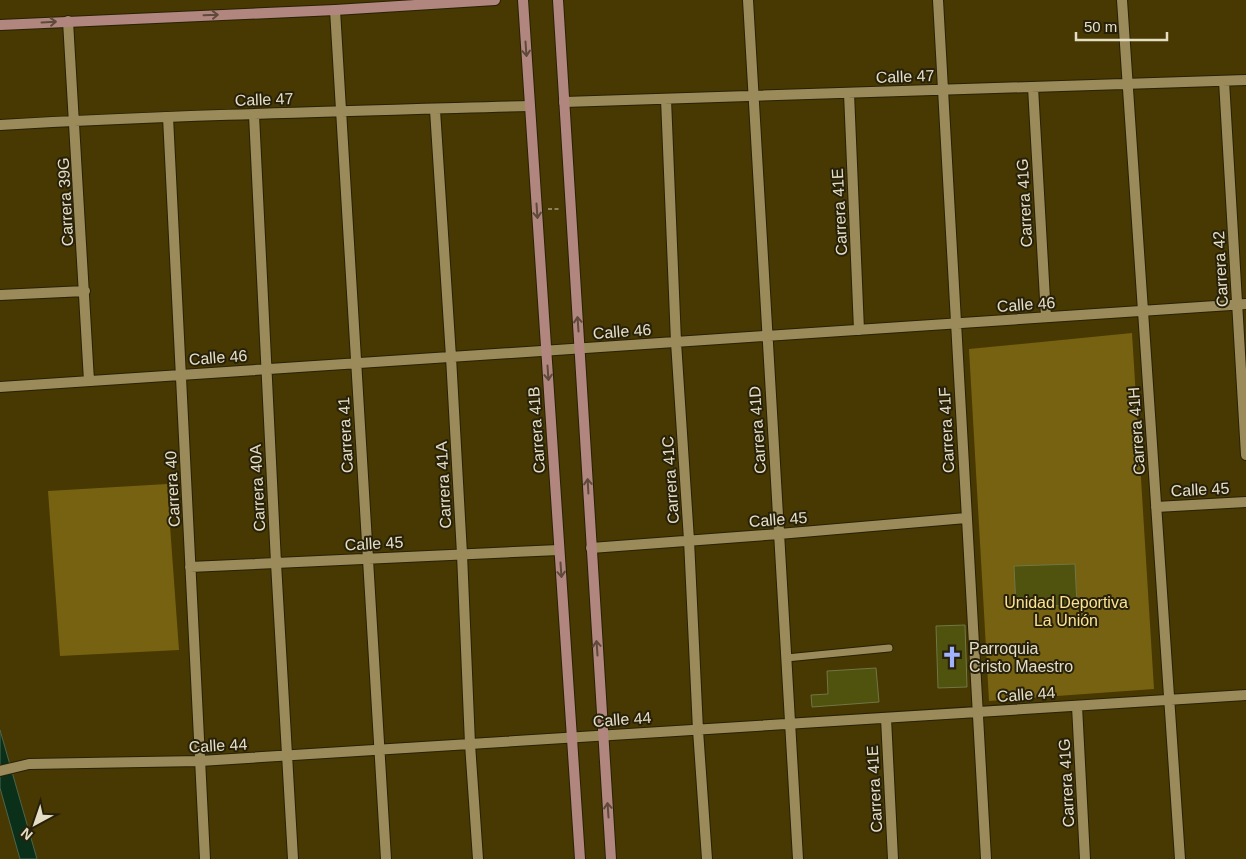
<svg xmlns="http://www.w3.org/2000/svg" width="1246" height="859" font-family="Helvetica,sans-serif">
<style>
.green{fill:#766211}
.water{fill:#0b3019;stroke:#4d644c}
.building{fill:#4f530e;stroke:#717644}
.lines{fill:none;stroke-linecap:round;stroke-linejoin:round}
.lane-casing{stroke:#282106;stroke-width:9}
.street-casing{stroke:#282106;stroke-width:12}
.secondary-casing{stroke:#282106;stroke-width:12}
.path{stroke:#8e8358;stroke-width:2;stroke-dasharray:4 2.5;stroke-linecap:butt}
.lane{stroke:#9b8b5a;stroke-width:7}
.street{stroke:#9b8b5a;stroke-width:10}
.secondary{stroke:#b1867f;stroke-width:10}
.oneway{stroke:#5e493a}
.labels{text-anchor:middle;stroke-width:4;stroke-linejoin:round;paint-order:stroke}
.street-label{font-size:16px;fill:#e6dec4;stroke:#27210c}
.park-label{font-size:16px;fill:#fce391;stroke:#27210c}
.poi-label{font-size:16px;fill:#e6dec4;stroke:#27210c;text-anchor:start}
</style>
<rect width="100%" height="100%" fill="#473901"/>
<path class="green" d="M1132,333L1154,689L989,701L969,349Z
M167,484L179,650L60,656L48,491Z"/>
<path class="water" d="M0,730L37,859H20L0,788Z"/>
<path class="building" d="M1075,564L1077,605L1016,607L1014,566Z
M965,625L967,687L938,688L936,626Z
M876,668L879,702L812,707L811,695L828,694L827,671Z"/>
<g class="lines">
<g class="lane-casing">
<path id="lane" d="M786,658L889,648"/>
</g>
<g class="street-casing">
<path id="street" d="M748,0L798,859
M938,0L986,859
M1122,0L1180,859
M335,10L386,859
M68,21L89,381
M1224,81L1246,455
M1033,87L1046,317
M849,93L859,330
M666,99L676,342L689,540L698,730L707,859
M564,102L1246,80
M435,110L451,357L462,554L470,744L478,859
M254,115L276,563L293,859
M168,117L205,859
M0,125C177,115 353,111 530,106
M0,295L85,291
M0,387L1246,304
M1156,507L1246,502
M591,548L779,534L966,518
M190,567L559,550
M1077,706L1085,859
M886,718L893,859
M0,771L29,764L200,761L1246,695"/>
</g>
<g class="secondary-casing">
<path id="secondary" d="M523,0L580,859
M558,0L611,859
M0,25L335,10L495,0"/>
</g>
<path class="path" d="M548,209H561"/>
<use href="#lane" class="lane"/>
<use href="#street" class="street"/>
<use href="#secondary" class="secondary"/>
</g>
<defs><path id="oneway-shaft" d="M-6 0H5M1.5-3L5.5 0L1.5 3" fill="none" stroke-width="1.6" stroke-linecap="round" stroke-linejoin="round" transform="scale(1.25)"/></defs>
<g class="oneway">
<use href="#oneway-shaft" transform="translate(211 15) rotate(-2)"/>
<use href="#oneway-shaft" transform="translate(49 22) rotate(-3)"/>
<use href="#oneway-shaft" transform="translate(526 49) rotate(86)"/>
<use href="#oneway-shaft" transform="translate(537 211) rotate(86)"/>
<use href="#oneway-shaft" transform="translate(578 324) rotate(-94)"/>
<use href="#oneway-shaft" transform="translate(548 373) rotate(86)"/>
<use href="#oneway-shaft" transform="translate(588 486) rotate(-93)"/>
<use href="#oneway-shaft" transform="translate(561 570) rotate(86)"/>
<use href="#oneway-shaft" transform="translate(597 648) rotate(-94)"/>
<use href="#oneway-shaft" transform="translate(608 810) rotate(-94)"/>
</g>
<defs>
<g id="church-bare" transform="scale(1.725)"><path d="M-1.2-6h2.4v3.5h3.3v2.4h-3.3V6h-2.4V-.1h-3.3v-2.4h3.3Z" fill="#a1b3fd" stroke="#27210c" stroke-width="2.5" paint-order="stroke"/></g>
</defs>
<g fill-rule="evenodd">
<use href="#church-bare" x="952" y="657"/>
</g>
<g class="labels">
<g class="street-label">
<text transform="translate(905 76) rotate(-2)" y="6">Calle 47</text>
<text transform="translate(264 99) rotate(-2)" y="6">Calle 47</text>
<text transform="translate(65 202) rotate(-93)" y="6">Carrera 39G</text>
<text transform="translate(1024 203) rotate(-93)" y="6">Carrera 41G</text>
<text transform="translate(839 212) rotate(-93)" y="6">Carrera 41E</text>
<text transform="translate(1220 269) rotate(-93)" y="6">Carrera 42</text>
<text transform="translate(1026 304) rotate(-4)" y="6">Calle 46</text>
<text transform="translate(622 331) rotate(-4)" y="6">Calle 46</text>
<text transform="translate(218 357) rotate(-4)" y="6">Calle 46</text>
<text transform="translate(536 430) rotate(-94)" y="6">Carrera 41B</text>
<text transform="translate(757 430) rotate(-94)" y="6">Carrera 41D</text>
<text transform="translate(946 430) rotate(-93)" y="6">Carrera 41F</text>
<text transform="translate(1136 431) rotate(-94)" y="6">Carrera 41H</text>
<text transform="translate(345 435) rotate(-93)" y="6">Carrera 41</text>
<text transform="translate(670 480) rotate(-94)" y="6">Carrera 41C</text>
<text transform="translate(443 485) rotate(-93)" y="6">Carrera 41A</text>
<text transform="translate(257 488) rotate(-93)" y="6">Carrera 40A</text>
<text transform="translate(172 489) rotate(-93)" y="6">Carrera 40</text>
<text transform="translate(1200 489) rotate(-3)" y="6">Calle 45</text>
<text transform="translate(778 519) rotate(-4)" y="6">Calle 45</text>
<text transform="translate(374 543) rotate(-3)" y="6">Calle 45</text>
<text transform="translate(1026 694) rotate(-4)" y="6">Calle 44</text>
<text transform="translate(622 719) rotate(-4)" y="6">Calle 44</text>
<text transform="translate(218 745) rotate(-3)" y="6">Calle 44</text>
<text transform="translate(1066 783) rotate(-93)" y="6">Carrera 41G</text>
<text transform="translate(874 789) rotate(-93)" y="6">Carrera 41E</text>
</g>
<g class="park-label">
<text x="1066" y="608">Unidad Deportiva<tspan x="1066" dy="18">La Unión</tspan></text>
</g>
<g class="poi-label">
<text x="969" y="654">Parroquia<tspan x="969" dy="18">Cristo Maestro</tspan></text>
</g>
</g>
<g transform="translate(35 824) rotate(220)" stroke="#27210c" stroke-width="4" paint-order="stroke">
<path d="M0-4L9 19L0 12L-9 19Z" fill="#e6dec4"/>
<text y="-8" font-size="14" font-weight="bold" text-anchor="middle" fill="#e6dec4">N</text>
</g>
<path d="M1076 32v8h91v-8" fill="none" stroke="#e6dec4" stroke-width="2.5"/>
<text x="1084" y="32" font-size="15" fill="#e6dec4" stroke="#27210c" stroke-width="4" paint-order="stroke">50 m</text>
</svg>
